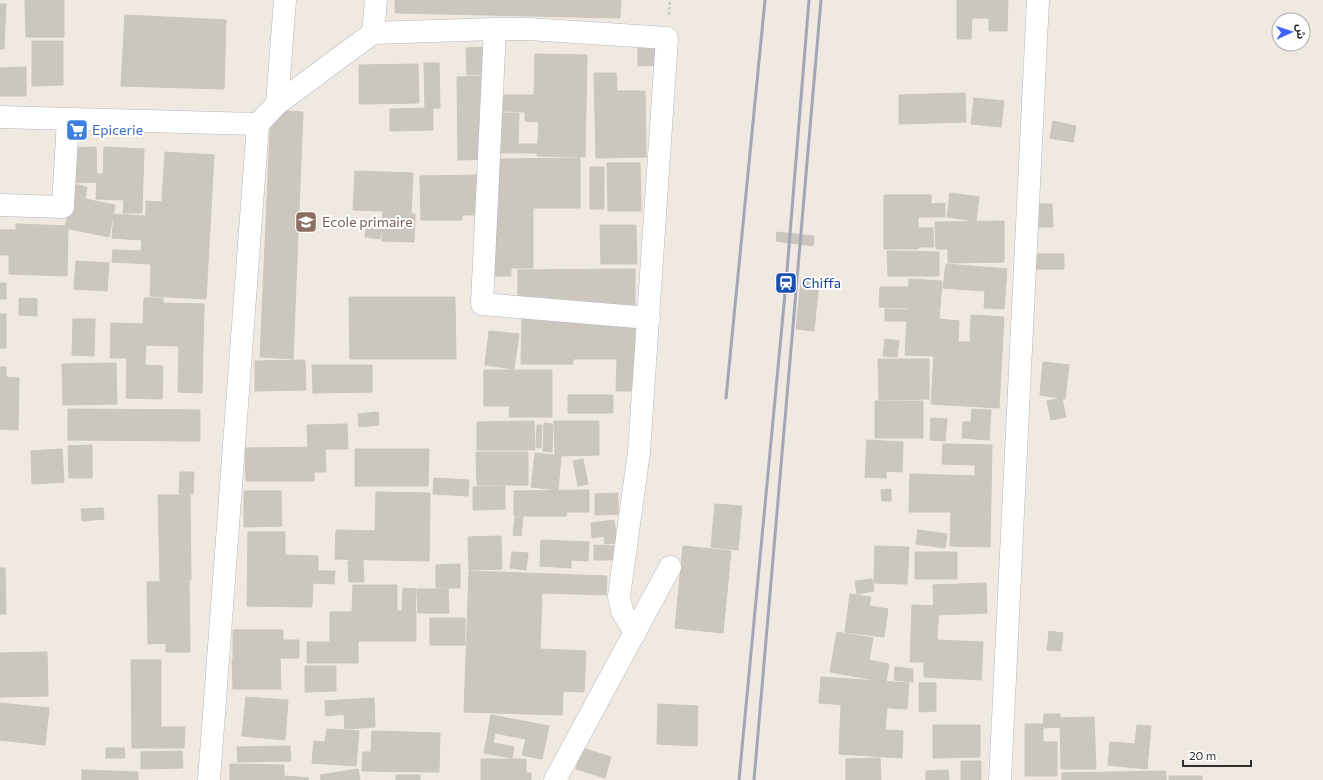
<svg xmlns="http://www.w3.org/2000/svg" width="1323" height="780" font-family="Commissioner,'Noto Sans Arabic',sans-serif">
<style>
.building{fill:#cbc7bf;stroke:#cbc5ba}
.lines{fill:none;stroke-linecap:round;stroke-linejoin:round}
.minor-casing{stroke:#b4b7c1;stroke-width:23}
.path{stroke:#c9c9c9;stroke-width:2.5;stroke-dasharray:3 2;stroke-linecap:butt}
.minor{stroke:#fff;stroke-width:22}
.rail{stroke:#a3a6b8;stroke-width:3}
.labels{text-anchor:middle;stroke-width:4;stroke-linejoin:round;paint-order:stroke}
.shop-label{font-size:14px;fill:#366cbe;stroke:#fff;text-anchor:start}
.education-label{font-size:14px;fill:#785e54;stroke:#fff;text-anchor:start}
.transit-label{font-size:14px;fill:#164399;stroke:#fff;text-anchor:start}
</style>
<rect width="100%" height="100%" fill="#efe9e1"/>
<path class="building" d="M25,0H64V37H26Z
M395,0H621L620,18L395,13Z
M957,0H1008L1007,31H989V18H972L971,39H957Z
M0,4H6L4,49H0Z
M125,15L226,20L224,89L121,86Z
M32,41H63V85L32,86Z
M488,47L489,74L467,75L466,48Z
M638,47H661L662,65L638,66Z
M535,54L587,55L585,157L537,156L539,122L525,121V112L503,111L504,95H534Z
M424,63H439L440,108H425Z
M418,64L419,103L359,104V65Z
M26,67V96H0V68Z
M594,73H616L617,91H645L646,157L596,158Z
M487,76L489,159L458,160L457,77Z
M965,93L966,122L899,124V95Z
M974,98L1004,101L1001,127L971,124Z
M433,108V130L390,131V109Z
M271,110L303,112L293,359L260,357Z
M500,113H519L518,144H538V153H500Z
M1053,121L1076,126L1073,142L1050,138Z
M96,147L97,182L75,183L74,148Z
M104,147L144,149L142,213H123L124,200L96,199L97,174H103Z
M165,152L214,155L206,299L150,296L151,264L112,262L113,250L141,251L142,240L112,238L114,214L146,216V201L162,202Z
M580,158V208H533V268H511V276H489L488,206H499V159Z
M607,163H640L641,211H608Z
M590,167H604V209H590Z
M355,171L413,173L411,214H415L414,242L382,241L383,211L353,210Z
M479,175L480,215H462V220H421L420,176Z
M73,184L87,187L85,199L115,205L109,237L65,228Z
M950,193L979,197L976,221L947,217Z
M884,195H931V204L945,203V217H918V249H884Z
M1038,204H1052L1053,227H1038Z
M368,218L383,220L380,239L365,237Z
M1004,221V262L948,263V249H936L935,222Z
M16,224L68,226L67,276L9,274V255H0V230H16Z
M600,225H636L637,264H601Z
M918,228H933L934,247H918Z
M777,232L814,236L813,246L776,241Z
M887,251L939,252V276H888Z
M1033,254H1064V269H1033Z
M76,261L109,263L107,291L74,289Z
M946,264L1007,269L1004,309L984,308L985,291L943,288Z
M635,269V305L518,306V270Z
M909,279L942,281L939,319L959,321L958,342H970L971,315L1004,317L999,408L931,404L934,356L905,355Z
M801,280L819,282L814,331L796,329Z
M0,283H6V299H0Z
M880,287H908L907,308L879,307Z
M349,297H455L456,359H350Z
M19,298L37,299V316L19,315Z
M144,298H163V303L204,304L202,393L178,392L179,346L146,345L145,365L163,366L162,399L126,398L127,358H110L111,323L143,324Z
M885,309L907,310L906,321H885Z
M0,314H6V348H0Z
M522,318L635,319L634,391H616L617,359H573V364H521Z
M73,319H95L94,356L72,355Z
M489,331L519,334L514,369L485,365Z
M885,339L899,341L897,357L883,356Z
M878,359H929V399L879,400Z
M305,360L306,390L255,391V361Z
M1043,362L1069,365L1065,399L1040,395Z
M116,363L117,404L63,405L62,364Z
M312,365H372V392L313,393Z
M0,367H6V377L19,378L18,430L0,429Z
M484,370H552V417H509L510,406H484Z
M568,395H613V413H568Z
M1062,398L1066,417L1051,420L1047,401Z
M875,401H923V438H875Z
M68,409L200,410V441L68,440Z
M972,409L991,410L989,440L962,438L963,422H971Z
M378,412L379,425L359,427L358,414Z
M931,418L947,419L945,441L930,440Z
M534,421L535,450H477V422Z
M554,421H599V455L555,456Z
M544,423L553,424L552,452L543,451Z
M347,424L348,449H308L307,425Z
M537,425H542L541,448L536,447Z
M867,440L903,442L902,472L886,471V478L865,477Z
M943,444L992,445L990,547L950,546L951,512H909L910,474L975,476V465L942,464Z
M92,445V478H69L68,446Z
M325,447L326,472H314V481H246L245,448Z
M62,449L64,482L32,484L31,451Z
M355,449H429L428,486H355Z
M476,452H528V485H477Z
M535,453L561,456L558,490L531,487Z
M583,459L588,484L578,486L573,461Z
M180,472H194L193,494H179Z
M434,478L469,480L468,496L433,494Z
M505,486V509L473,510V487Z
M891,489V501H882L881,490Z
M589,490V512H567L566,516H514V491Z
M244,491H281L282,526L244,527Z
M376,492L430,493L429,561L335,559L336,530L375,531Z
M618,493V514L595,515V494Z
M158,495H190L191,580L160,581Z
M715,504L742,506L738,550L711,547Z
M103,508L104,519L82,521L81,509Z
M515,517H523L521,536L513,535Z
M614,520L617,543L605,544L604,536L592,538L591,523Z
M918,530L947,534L945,548L916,544Z
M248,532H285V555L318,556V571H335L334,584L313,583L312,607L247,606Z
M501,536L502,569L469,570L468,537Z
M541,540L589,542L588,561L571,560V568L540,566Z
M594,545L614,546V560H594Z
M683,546L731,551L723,633L675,628Z
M875,546L909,547L907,584L874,583Z
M512,552L528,553L526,570L510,568Z
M915,552H957V579H915Z
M363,560L364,582H349L348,561Z
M460,564V588H436V565Z
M0,568H5L6,614H0Z
M469,571L607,576L606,595L542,593L540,649L586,651L584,692L563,691L562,715L464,712Z
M872,579L874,591L857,594L855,581Z
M189,581L190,652H166V643L148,644L147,582Z
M986,583L987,613L934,615L933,585Z
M353,585H397V611H416V641H358V663H307V642H330V612H352Z
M403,588L416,589L415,611L402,610Z
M417,589H448L449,613H418Z
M850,594L871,597L869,606L888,609L884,637L845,632Z
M912,605L939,606L937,640L983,642L981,680L924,677V662H910Z
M430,618H465V645H430Z
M233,630H283V640H299V658H233Z
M1049,631L1063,633L1061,651L1047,650Z
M837,632L873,638L869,660L889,664L886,682L830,672Z
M47,652L48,696L0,697V653Z
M280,658L281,689H233L232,659Z
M131,660H161V727H185L184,748H132Z
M305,666H336V691L305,692Z
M895,667L913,669V682L894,680Z
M821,677L909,683L907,709L819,703Z
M919,683H936V711L919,712Z
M246,697L288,700L285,740L242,736Z
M374,698L375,727L345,729L344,714L326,716L325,701Z
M0,703L49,708L45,745L0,740Z
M658,704L698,706L697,746L657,744Z
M841,705L887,708L885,730L903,731L902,758L839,754Z
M1044,714H1060V727L1043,728Z
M491,715L549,726L542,759L522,755L526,739L495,733L493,743L514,747L512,758L484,753Z
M1094,717L1096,769H1061L1060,718Z
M1025,724H1043V742H1057V776H1025Z
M933,725H980V757L933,758Z
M1137,725L1151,726L1147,769L1108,765L1110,742L1135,744Z
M327,729L359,731L356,766L312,763L314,741L325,742Z
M372,731L440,733L439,772L362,771L363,752H371Z
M290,746L291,761L238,762L237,747Z
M106,748H124L125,758H106Z
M582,748L611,757L605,778L576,769Z
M182,751L183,768L141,769V752Z
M880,758L881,780H846V759Z
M481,759H526V773H531V780H481Z
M961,761H981V780H961Z
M230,764L284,765V780H230Z
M358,769L360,780H321L320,775Z
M82,770L138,772V780H82Z
M948,770L949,780H926V771Z
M1166,771V780H1062V773Z
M396,775H420V780H396Z
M285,776L309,778L308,780H285Z
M1169,776H1202V780H1169Z"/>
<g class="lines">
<g class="minor-casing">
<path id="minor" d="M495,29L482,304L649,318
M373,33L376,0
M277,104L285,0
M0,117L258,124L209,780
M258,124L277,104L373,33L495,29H529L667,38L639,452L619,596L622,611L635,633
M0,205L63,207L68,119
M555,780L670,567
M1000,780L1038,0"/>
</g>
<path class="path" d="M669,15L670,0"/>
<use href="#minor" class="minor"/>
<path class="rail" d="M726,398L765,0
M739,780L786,283L809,0
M754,780L821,0"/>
</g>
<defs>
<g id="supermarket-square" transform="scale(1.15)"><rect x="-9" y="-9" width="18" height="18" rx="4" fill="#3f7fe0" stroke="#fff"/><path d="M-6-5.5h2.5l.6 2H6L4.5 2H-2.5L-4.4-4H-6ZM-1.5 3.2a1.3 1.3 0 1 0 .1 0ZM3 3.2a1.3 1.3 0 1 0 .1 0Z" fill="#fff"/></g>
<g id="school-square" transform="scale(1.15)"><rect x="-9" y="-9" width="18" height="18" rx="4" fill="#8d6e63" stroke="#fff"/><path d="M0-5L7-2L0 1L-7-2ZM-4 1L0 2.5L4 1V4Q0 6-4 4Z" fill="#fff"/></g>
<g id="station-square" transform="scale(1.15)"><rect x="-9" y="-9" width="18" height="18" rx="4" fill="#1a4fb4" stroke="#fff"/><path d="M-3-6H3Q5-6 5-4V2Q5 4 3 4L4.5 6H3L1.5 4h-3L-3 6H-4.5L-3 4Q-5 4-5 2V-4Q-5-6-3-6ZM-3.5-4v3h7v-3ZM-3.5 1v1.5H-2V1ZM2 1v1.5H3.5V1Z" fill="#fff"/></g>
</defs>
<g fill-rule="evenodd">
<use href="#supermarket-square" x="77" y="130"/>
<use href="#school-square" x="306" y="222"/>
<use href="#station-square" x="786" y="283"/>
</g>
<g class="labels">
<g class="shop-label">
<text x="92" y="135">Epicerie</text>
</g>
<g class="education-label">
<text x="322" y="227">Ecole primaire</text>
</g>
<g class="transit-label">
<text x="802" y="288">Chiffa</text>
</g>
</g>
<g transform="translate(1291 32) rotate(87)"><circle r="19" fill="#ffffff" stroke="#ababab"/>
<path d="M0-3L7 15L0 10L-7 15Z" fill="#4264fb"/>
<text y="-6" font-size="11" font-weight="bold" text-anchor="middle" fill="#2e2e2e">ش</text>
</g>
<path d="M1183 760v6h68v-6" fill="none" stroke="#2e2e2e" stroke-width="2"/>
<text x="1189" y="760" font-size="12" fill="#2e2e2e" stroke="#ffffff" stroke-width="3" paint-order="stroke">20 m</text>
</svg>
